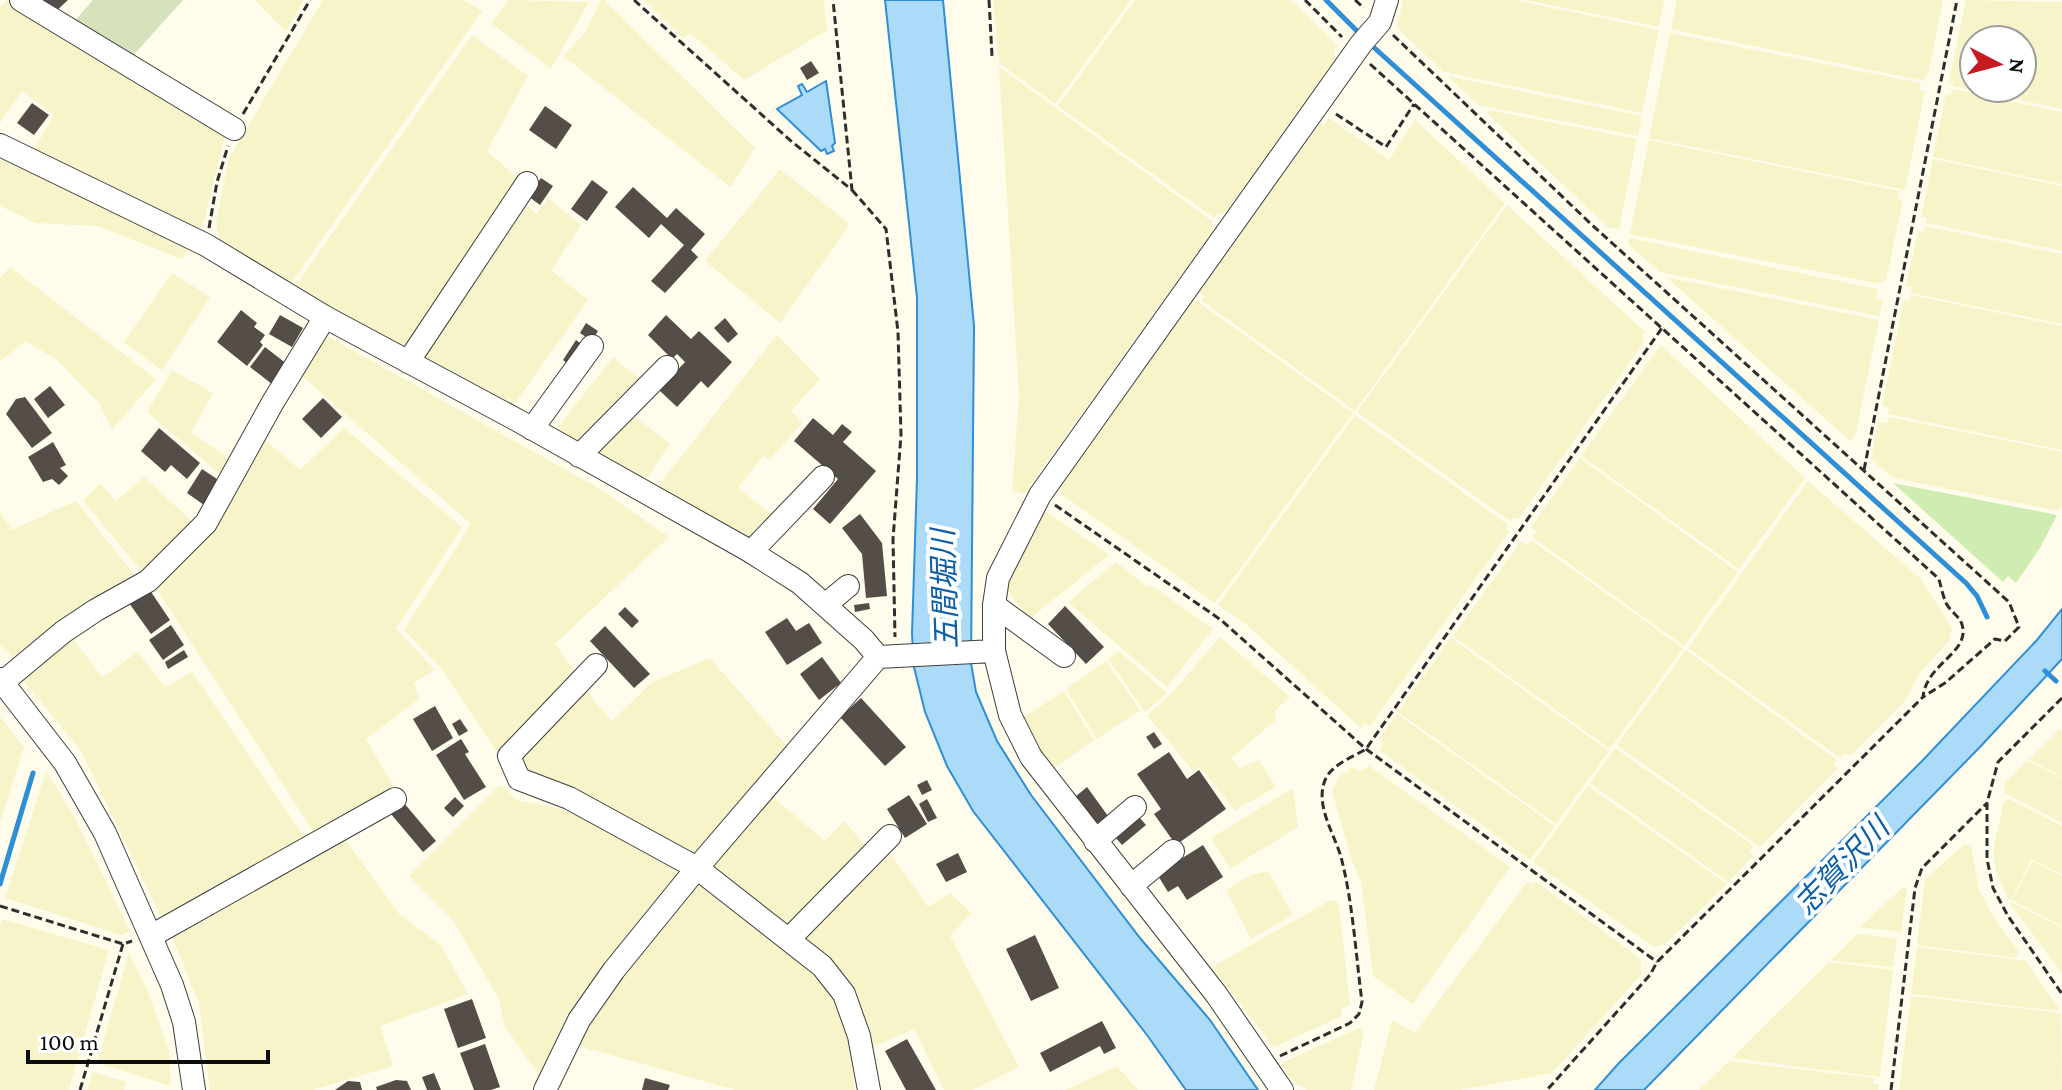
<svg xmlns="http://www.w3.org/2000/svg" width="2062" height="1090" font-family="'Crimson Pro','Noto Sans JP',serif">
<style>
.farmland{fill:#f7f4c9;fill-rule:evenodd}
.green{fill:#cfecb2}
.cemetery{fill:#d5e2bb}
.water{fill:#acdbfa;stroke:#2e8fd6;stroke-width:2}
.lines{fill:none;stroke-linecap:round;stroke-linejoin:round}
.stream{stroke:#2e8fd6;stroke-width:5}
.building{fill:#554d48}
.minor-casing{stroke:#3f3f3f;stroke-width:24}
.path{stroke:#2e2e2e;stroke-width:3;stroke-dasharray:8 4;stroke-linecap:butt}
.minor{stroke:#fff;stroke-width:22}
.labels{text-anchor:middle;stroke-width:8;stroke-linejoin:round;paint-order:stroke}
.water-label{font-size:30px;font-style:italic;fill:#0e60a6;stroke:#fff}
</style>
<rect width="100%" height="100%" fill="#fffceb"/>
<path class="farmland" d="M7,0H11L226,132L204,222L198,230L34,150L54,115L22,91L0,123V7Z
M255,0H304L286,32Z
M323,0H463L482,11L290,285L220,244L216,223L229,158Z
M509,0L589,2L551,69L491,23Z
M601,0H604L755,148L731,187L563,56L584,34Z
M645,0H824L827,30L744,80L690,33L683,38Z
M993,0H1131L1055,104L999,63Z
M1135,0H1291L1338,46L1334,51L1335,60L1225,213H1218L1214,218L1058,106Z
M1403,0H1515L1659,30L1642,113L1444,72L1397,28Z
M1526,0H1664L1659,27Z
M1677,0H1943L1928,75H1925L1924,81L1671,29Z
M1966,0L2062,2V109L1953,86V82L1949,81ZM1974,40H2022V88H1974Z
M1670,33L1921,83L1919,90L1925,91L1905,190L1649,138Z
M472,35L528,76L487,151L522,182L408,353L293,289Z
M999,67L1212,221V232L1024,494L1012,491L1019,396Z
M1448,76L1642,116L1638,136L1478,105Z
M1952,89L2062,112V184L1933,157L1946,94L1951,95Z
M1489,110L1637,139L1619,229L1608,227L1488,114Z
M1329,118L1389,160L1415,120L1505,203L1355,411L1201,300L1204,297L1199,292L1321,122L1324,125Z
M1649,140L1899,191L1897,199L1903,200L1886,280L1880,284L1630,234Z
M0,159L60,186L190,248L182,259L97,226L36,223L0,206Z
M1933,159L2062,186V251L1926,223L1927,218L1921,217Z
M780,169L850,224L780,323L705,261Z
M548,198L581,225L551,270L588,300L513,406L423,359L527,206L537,214Z
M1507,205L1645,332L1642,337L1645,341L1518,519L1513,518L1510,521L1357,412Z
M1925,226L2062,254V324L1911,293L1912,287L1906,286L1918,232L1923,233Z
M1629,238L1878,289L1876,298L1883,300L1879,316L1660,272L1628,244Z
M10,267L156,379L112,430L99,403L58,361L26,341L0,361V278Z
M172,273L210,297L162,370L124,342Z
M1666,277L1879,320L1856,433L1850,441Z
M1911,295L2062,326V450L1888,414L1889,408L1882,406L1904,300L1909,301Z
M1194,299L1353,413L1215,603L1061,494V485Z
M324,334L600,489L669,537L555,644L577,674L496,751L441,668L404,630L471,524L302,376Z
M777,335L820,379L791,411L802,423L769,460L763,456L738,488L775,517L754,541L658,486Z
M1661,345L1805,478L1739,569L1581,456Z
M613,357L642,381L582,446L555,431Z
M172,370L213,393L191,432L231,460L222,476L147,412Z
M629,412L670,444L644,482L588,452Z
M1355,415L1508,525L1506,529L1509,532L1370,726L1365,723L1361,728L1248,626L1218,605Z
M1889,417L2062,452V505L2059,511L1893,478L1871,459L1878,422L1887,424Z
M344,428L462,527L396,629L435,670L414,683L419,699L366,739L393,786L315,834L155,587L207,531L265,440L300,470Z
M1580,458L1738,572L1684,646L1532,537L1536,531L1531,527Z
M144,477L193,522L143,573L83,501L100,483L116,501Z
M1808,481L1921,579L1953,630L1949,635L1950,640L1921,671L1904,702L1850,756L1845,753L1840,758L1688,648Z
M76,501L135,576L12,657L0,645V512L12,530Z
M1044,510L1109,555L1029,619L1003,585Z
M1531,540L1683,648L1610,749L1453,636L1521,541L1527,545Z
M1116,562L1146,586L1154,587L1213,629L1167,687L1068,602Z
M1220,637L1290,697L1275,711L1276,720L1231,758L1239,768L1259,760L1276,787L1235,810L1200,767L1193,771L1147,715L1171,694Z
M1451,638L1609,751L1556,824L1398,712Z
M73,639L102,677L138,652L165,687L192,672L305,838L161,917L81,751L23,680Z
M1686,650L1837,760L1833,764L1838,768L1760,847L1617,745Z
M1119,651L1167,693L1145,712L1108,659Z
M710,658L787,746L693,856L525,775L518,759L585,690L612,721L652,682Z
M1106,661L1140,710L1097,739L1066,689Z
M1064,691L1094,740L1053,769L1031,738L1023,718Z
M1397,714L1555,826L1530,860L1379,750L1384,742L1379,739Z
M0,717L24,747L0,823Z
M2060,729L2062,731V777L2029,760Z
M1615,748L1754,846L1749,851L1754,855L1728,882L1590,783Z
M2027,761L2062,778V823L2005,793L2004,784Z
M1369,766L1510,867L1413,1004L1373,976L1361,881L1353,864L1332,791L1338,778L1353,767L1359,772Z
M46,771L74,816L130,931L121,935L5,898Z
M500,785L519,801L551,806L575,814L682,874L590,984L539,1075L505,1027L498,997L452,919L409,876Z
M1588,786L1727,884L1665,944L1654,947L1533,862Z
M1293,788L1298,827L1230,869L1211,838Z
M773,797L825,841L844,821L866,846L790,930L710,868Z
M2009,799L2062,826V874L2031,859L2010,902L1997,875L1994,860V846L2004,801Z
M344,838L400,915L441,945L468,994L380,1026L393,1066L313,1090H210L199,1003L171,934Z
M1965,844L1971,846L1979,890L1995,919L2019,952L2015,958L1917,945L1925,879Z
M891,854L928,907L950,893L971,913L950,936L1019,1067L973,1090H944L914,1029L873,1047L858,1003L840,971L804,938Z
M2032,861L2062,876V926L2012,900Z
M1268,871L1293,915L1251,939L1226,890L1251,875Z
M1535,881L1641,959V975L1552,1073L1460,1090H1374L1392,1020L1415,1033L1527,882L1532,884Z
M697,883L808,969L823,985L836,1003L848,1029L855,1090H735L572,1044L583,1023Z
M1903,887H1907L1901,932L1860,927Z
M1331,900L1336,901L1339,905L1350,1005L1341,1009L1342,1016L1274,1047L1212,967Z
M2011,902L2062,927V973L2010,904Z
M2,919L109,950L69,1090H0V926Z
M1857,934L1897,939L1893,967L1831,960Z
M1917,947L2026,961L2058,1007V1011L1911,994Z
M129,953L147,989L169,1051L171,1086L97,1063Z
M1829,962L1893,970L1880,1077L1732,1058Z
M1911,996L2061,1013L2062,1090H1899Z
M1361,1027L1364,1033L1351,1090H1307L1290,1079L1282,1063Z
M1729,1061L1874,1078L1873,1084L1879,1085L1878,1090H1699Z
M1117,1066L1138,1090H1066Z
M93,1072L126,1082L124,1090H87Z"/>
<path class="green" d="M1893,483L2057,515L2040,548L2016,583L2008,576L2003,582Z"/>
<path class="cemetery" d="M93,0H183L129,60L72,24Z"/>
<path class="water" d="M885,0H943L974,326L971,663L976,692L997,741L1031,795L1140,938L1210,1020L1258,1090H1186L1147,1035L973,811L947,766L925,712L914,667L912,634L917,478V298Z
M826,81L835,143L832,146L834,151L827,154L825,149L821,151L777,109L802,95L798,86L802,84L807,92Z
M2062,609V659L1979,748L1644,1090H1595L1618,1064L1922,761L2037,640Z"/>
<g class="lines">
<path class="stream" d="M1326,0L1362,36
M1369,43L1966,583L1977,596L1987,617
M2045,671L2056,681
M0,884L33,773"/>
</g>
<path class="building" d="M43,0H68L54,13Z
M811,61L819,73L807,80L800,68Z
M32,103L49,115L34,135L17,123Z
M545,106L572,125L556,149L529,130Z
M541,178L553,186L540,205L528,196Z
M592,180L608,192L587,221L571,209Z
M633,187L667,218L676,208L705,234L691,250L698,257L665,293L651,281L684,245L661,224L649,238L615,207Z
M241,310L257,323L254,327L265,335L260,342L263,345L247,366L217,342Z
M280,315L303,328L292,347L269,334Z
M666,315L691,339L699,331L732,362L708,388L701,381L677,407L659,390L685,362L677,354L672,359L648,335Z
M725,318L738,334L728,343L714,328Z
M586,323L598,331L592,341L580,333Z
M576,340L586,347L572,367L563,360Z
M265,347L292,368L277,388L250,367Z
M50,386L65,405L48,418L34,399Z
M25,397L52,433L32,448L6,414L16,399Z
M323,398L342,417L321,438L302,419Z
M813,418L833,435L842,424L852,432L843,442L876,471L830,524L813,509L838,479L794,441Z
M159,428L200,463L187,479L171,465L165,472L141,451Z
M53,442L66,465L60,468L68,476L59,485L52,479L43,482L28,457Z
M202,469L220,481L204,505L187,493Z
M860,514L882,543L887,596L866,598L862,554L842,528Z
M149,589L170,620L151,634L129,603Z
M869,603L870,609L855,612L854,605Z
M1065,606L1104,647L1086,664L1048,624Z
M625,607L639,621L632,628L618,614Z
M787,618L796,631L809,623L822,643L787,665L765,632Z
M171,625L184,645L163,660L149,640Z
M605,626L650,674L634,688L590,641Z
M184,650L188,657L168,669L165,662Z
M822,657L841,683L819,700L800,674Z
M861,698L906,747L885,766L840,717Z
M435,706L453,738L432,751L413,719Z
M460,719L468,731L459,736L452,724Z
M1154,732L1162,744L1154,749L1146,737Z
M461,739L469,752L465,754L486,787L464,800L436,755Z
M1169,752L1187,779L1199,770L1226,809L1176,845L1154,814L1161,809L1137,774Z
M927,780L932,790L922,795L917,785Z
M1087,787L1108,816L1096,825L1075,797Z
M909,795L927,824L905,838L887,809Z
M455,797L464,806L453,817L444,808Z
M927,799L937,818L928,822L919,804Z
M404,803L436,841L423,852L391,814Z
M1139,817L1146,825L1122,845L1115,837Z
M1203,845L1223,877L1187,900L1178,886L1168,892L1157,874Z
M958,853L967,872L946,882L936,864Z
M1035,935L1059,988L1031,1001L1006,949Z
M472,999L486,1038L458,1048L444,1009Z
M1102,1021L1116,1048L1104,1054L1100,1046L1050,1072L1040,1053Z
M907,1039L936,1090H906L885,1051Z
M485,1044L500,1087L491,1090H474L460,1053Z
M434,1073L441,1090H427L422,1077Z
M645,1078L670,1085L668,1090H642Z
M396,1080L407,1081L411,1090H377L376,1087Z
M348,1081L360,1082L362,1090H335Z"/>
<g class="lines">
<g class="minor-casing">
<path id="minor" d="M21,0L234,129
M0,145L206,245L325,317L517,420L748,550L800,583L864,640L878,657
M408,362L527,183
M532,429L592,346
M579,456L667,367
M751,552L823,477
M825,605L848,586
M994,605L1064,656
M0,679L65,763L105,833L172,985L184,1022L194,1090
M3,682L63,632L96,610L148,581L206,523L273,402L325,317
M1095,841L1135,807
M1131,886L1173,851
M151,936L395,799
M789,939L890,836
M545,1090L579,1020L614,970L697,868L569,798L519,779L509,756L596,665
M869,1090L859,1036L844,994L822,966L697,868L878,657L994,651
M1282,1090L1216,994L1031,757L1010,715L994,651V605L998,578L1040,495L1361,44L1380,22L1387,0"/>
</g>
<path class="path" d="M634,0L791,141L852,190L833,0
M989,0L992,56
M1305,0L1342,37
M1355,0L1364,8
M1393,35L1591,224L2009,602L2019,627L2005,641L1995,639L1945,683L1923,697
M1370,64L1939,579C1941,587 1943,596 1946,603C1951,613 1962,617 1963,629C1966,654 1926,665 1923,697L1657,962L1650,975L1547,1090
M243,114L310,0
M1336,114L1386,147L1414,104
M852,190L886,229L898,332L901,435L893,539L895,637
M209,228L217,182L228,146
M1864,470L1957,0
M1055,505L1221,620L1366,749L1657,962
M2062,698L1998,762L1987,803V859L1993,888L2008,916L2062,994
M0,906L123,944L132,941
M1280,1056L1350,1023L1359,1014L1362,1002C1356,956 1353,905 1342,861C1336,835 1313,805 1326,778C1333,764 1353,757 1366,749L1662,328
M80,1090L123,944
M1891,1090L1915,888L1922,868L1987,803"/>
<use href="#minor" class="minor"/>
</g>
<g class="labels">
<g class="water-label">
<text transform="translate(945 589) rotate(-92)" y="10">五間堀川</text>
<text transform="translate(1842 866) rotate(-46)" y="10">志賀沢川</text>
</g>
</g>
<g transform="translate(1998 64) rotate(96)"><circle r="38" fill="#ffffff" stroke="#9e9e9e" stroke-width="2"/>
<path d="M0-6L14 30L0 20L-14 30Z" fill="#c51b20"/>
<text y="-12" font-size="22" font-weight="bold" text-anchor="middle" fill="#0c0c0c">N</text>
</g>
<path d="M28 1050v12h240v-12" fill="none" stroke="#0c0c0c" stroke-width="4"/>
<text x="40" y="1050" font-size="24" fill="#0c0c0c" stroke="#ffffff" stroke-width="6" paint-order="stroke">100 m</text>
</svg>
